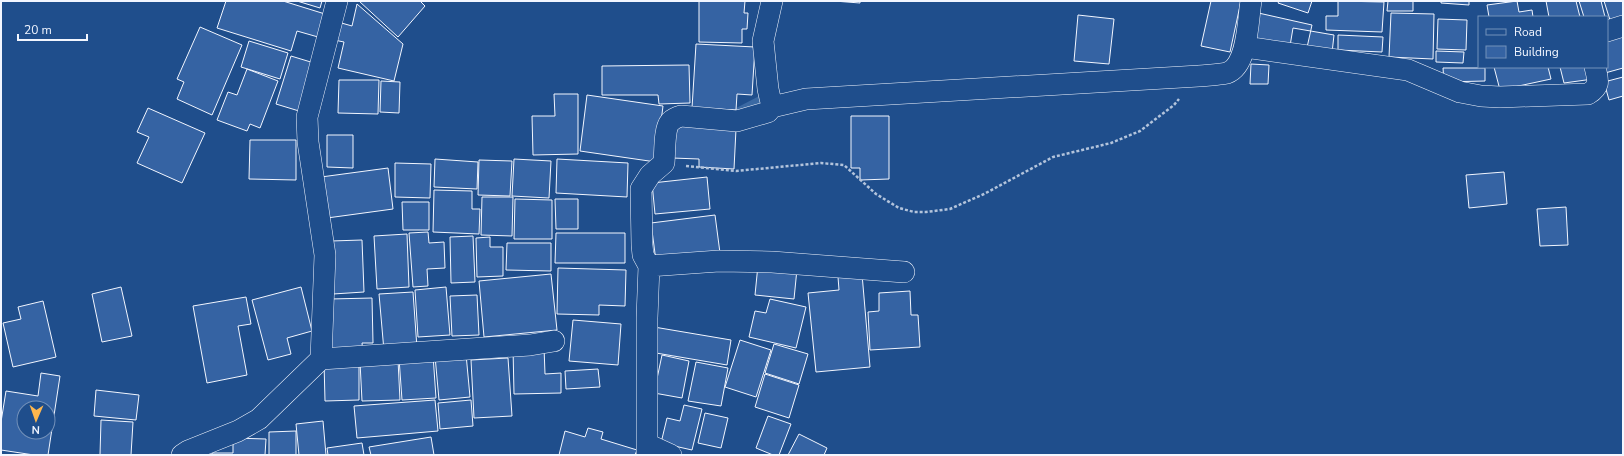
<svg xmlns="http://www.w3.org/2000/svg" width="1624" height="456" font-family="'Nunito Sans',sans-serif">
<style>
.lines{fill:none;stroke-linecap:round;stroke-linejoin:round}
.stream{stroke:#3b69a3;stroke-width:7}
.building{fill:#3563a3;stroke:#f2f6ff;fill-rule:evenodd}
.street-casing{stroke:#f2f6ff;stroke-width:22}
.path{stroke:#b3c4dc;stroke-width:2.5;stroke-dasharray:3 2;stroke-linecap:butt}
.street{stroke:#1f4e8c;stroke-width:21}
</style>
<rect width="100%" height="100%" fill="#1f4e8c"/>
<g class="lines">
<path class="stream" d="M734,113L767,96"/>
</g>
<path class="building" d="M226,1H283L325,14L318,37L297,31L291,51L217,28Z
M297,1H322L320,8Z
M359,1H420L425,6L398,37Z
M699,1H745L744,13H748L747,29H742V43L699,42Z
M834,1H860V3Z
M1211,1H1241L1230,52L1201,46Z
M1279,1H1312L1308,13L1278,3Z
M1338,1L1384,2L1382,32L1326,30V16H1338Z
M1388,1H1433H1413V11H1387Z
M1441,1H1474H1469V5L1441,3Z
M1517,1L1519,12L1532,10L1533,17H1489L1487,5Z
M1546,1H1576L1580,17H1549Z
M1579,1H1601L1605,17H1584Z
M1604,1H1623V16L1610,20Z
M357,4L403,44L394,81L338,68L344,42L334,40L338,22L352,26Z
M1254,12L1312,25L1306,52L1247,39Z
M1391,13L1434,14L1433,59L1389,57Z
M1078,15L1114,19L1109,64L1074,61Z
M1438,19L1467,20L1466,50L1437,49Z
M200,27L242,45L212,115L177,99L184,82L177,79Z
M1293,28L1334,35L1332,53L1290,46Z
M1338,35L1383,37L1382,52L1338,50Z
M1623,36V68L1605,73L1603,67H1607V40Z
M249,41L288,53L280,79L241,67Z
M696,44L755,47L752,95L737,94L736,110L692,108Z
M1436,51L1464,52L1463,63L1436,62Z
M291,56L314,63L299,111L276,104Z
M1251,64L1269,65L1268,84H1250Z
M689,65L690,103L659,104L658,95H602V66Z
M1494,67H1548L1551,79L1500,90Z
M1560,67H1590L1593,79L1564,83Z
M1443,68H1485V81L1444,82Z
M247,69L278,81L260,128L250,124L247,131L217,120L228,92L237,95Z
M1623,77V96L1609,100L1604,82Z
M339,80H379L378,114L338,113Z
M381,81L400,82L399,113L380,112Z
M554,94H578V154L533,155L532,116H555Z
M587,95L663,106L656,162L580,151Z
M148,108L205,133L182,183L137,163L149,137L137,132Z
M851,116H889V179L860,180V168H851Z
M674,125L736,129L734,169L699,167V159L672,158Z
M327,135H353V168L327,167Z
M250,140H296V180L249,179Z
M435,159L478,162L477,189L434,187Z
M514,159L551,161L549,198L512,196Z
M557,159L628,163L627,197L556,193Z
M479,160L512,161L510,196L478,195Z
M395,163L431,164L430,198L395,197Z
M388,168L393,209L327,218L321,177Z
M1504,172L1507,204L1469,208L1466,175Z
M707,177L710,209L655,214L652,183Z
M434,190L472,191V209H480L479,234L433,232Z
M482,197H513L512,236L481,235Z
M515,199L552,200V239H514Z
M555,199H578V229H556Z
M402,202H429V230H403Z
M1566,207L1568,245L1540,246L1537,209Z
M715,215L720,253L656,261L651,223Z
M428,232L429,243L444,242L445,268L427,269L428,286L413,287L409,233Z
M556,233H625V263H555Z
M407,234L409,287L377,289L374,236Z
M473,236L475,282L451,283L450,237Z
M490,237V247H503V276L477,277L476,238Z
M362,240L364,292L333,294L331,241Z
M507,243H551V271L506,270Z
M758,265L797,269L794,299L755,295Z
M558,268L626,270L625,306L599,305V315L557,314Z
M551,274L557,330L484,337L479,281Z
M862,274L870,367L816,372L808,293L839,290L838,277Z
M121,287L132,336L102,342L92,294Z
M301,287L312,331L287,338L291,354L268,360L252,300Z
M446,287L450,335L418,337L415,290Z
M910,291L911,315H918L920,347L870,350L868,312L879,311V293Z
M413,292L417,348L384,351L379,294Z
M477,295L479,335L452,336L450,296Z
M246,297L251,324L238,326L247,375L207,383L193,306Z
M372,298L373,343H362L363,353H331L330,299Z
M770,299L806,307L796,348L749,337L755,311L766,313Z
M43,301L56,357L13,367L3,323L21,319L18,307Z
M573,320L621,324L618,365L569,361Z
M654,327L731,340L727,365L650,352Z
M740,340L771,350L756,397L725,387Z
M774,344L808,354L799,384L765,373Z
M544,347L545,374L561,373V393L514,394L513,348Z
M466,354L470,397L439,400L435,356Z
M433,355L436,398L402,400L399,358Z
M662,355L689,361L682,398L654,393Z
M508,358L512,416L474,418L471,360Z
M398,360L400,400L362,401L360,362Z
M359,361V400L325,401L324,362Z
M696,362L728,368L721,406L688,401Z
M598,369L600,387L566,389L565,371Z
M41,373L60,376L48,455H34L1,450V422L6,391L38,396ZM24,408H48V432H24Z
M765,374L799,385L789,418L755,407Z
M96,390L139,395L136,420L94,416Z
M435,400L438,431L357,438L354,406Z
M471,400L473,426L440,429L438,403Z
M684,405L702,409L692,450L661,443L667,418L680,421Z
M705,413L728,418L721,448L698,443Z
M768,416L791,424L779,455H773L756,448Z
M101,420L133,422L131,455H100Z
M323,421L326,455H299L296,424Z
M588,428L603,432L601,439L637,450L635,455H559L565,431L585,437Z
M296,431V455H269V432Z
M799,434L827,448L824,455H788Z
M431,437L434,455H371L369,447Z
M233,438L266,439L265,455H212V453H233Z
M362,443L364,455H328L327,448Z"/>
<g class="lines">
<g class="street-casing">
<path id="street" d="M337,1L307,117L308,142L325,255L321,359L530,345L554,341
M1607,31L1623,26
M1245,47L1408,70L1460,92L1481,96L1500,97L1588,94C1601,86 1598,80 1595,67
M772,107L806,99L1199,76C1208,75 1218,75 1227,73C1248,66 1248,19 1251,1
M649,266L719,261L772,262L904,272
M647,444L671,455
M182,455L188,451L238,431L259,419L321,359
M647,455V318L649,266L643,255L642,245L641,189L650,175L664,163C665,153 664,129 670,122C673,119 677,117 681,116L737,121L768,112L772,107L768,89L763,41L772,1"/>
</g>
<path class="path" d="M686,166L736,171L821,163L844,165L876,194L899,208L914,212H926L950,209L984,194L1053,157L1111,143L1140,131L1174,105L1179,99"/>
<use href="#street" class="street"/>
</g>
<rect width="1624" height="456" fill="none" stroke="#f2f6ff" stroke-width="4"/>
<rect x="1478" y="16" width="130" height="52" fill="#1f4e8c" stroke="#7391ba"/>
<rect x="1486" y="29" width="20" height="6" fill="#1f4e8c" stroke="#7391ba"/>
<text x="1514" y="36" font-size="12" fill="#f2f6ff">Road</text>
<rect x="1486" y="46" width="20" height="12" fill="#3563a3" stroke="#7391ba"/>
<text x="1514" y="56" font-size="12" fill="#f2f6ff">Building</text>
<g transform="translate(36 420) rotate(182)"><circle r="19" fill="#1f4e8c" stroke="#7391ba"/>
<path d="M0-3L7 15L0 10L-7 15Z" fill="#ffb74d"/>
<text y="-6" font-size="11" font-weight="bold" text-anchor="middle" fill="#f2f6ff">N</text>
</g>
<path d="M18 34v6h69v-6" fill="none" stroke="#f2f6ff" stroke-width="2"/>
<text x="24" y="34" font-size="12" fill="#f2f6ff" stroke="#1f4e8c" stroke-width="3" paint-order="stroke">20 m</text>
</svg>
